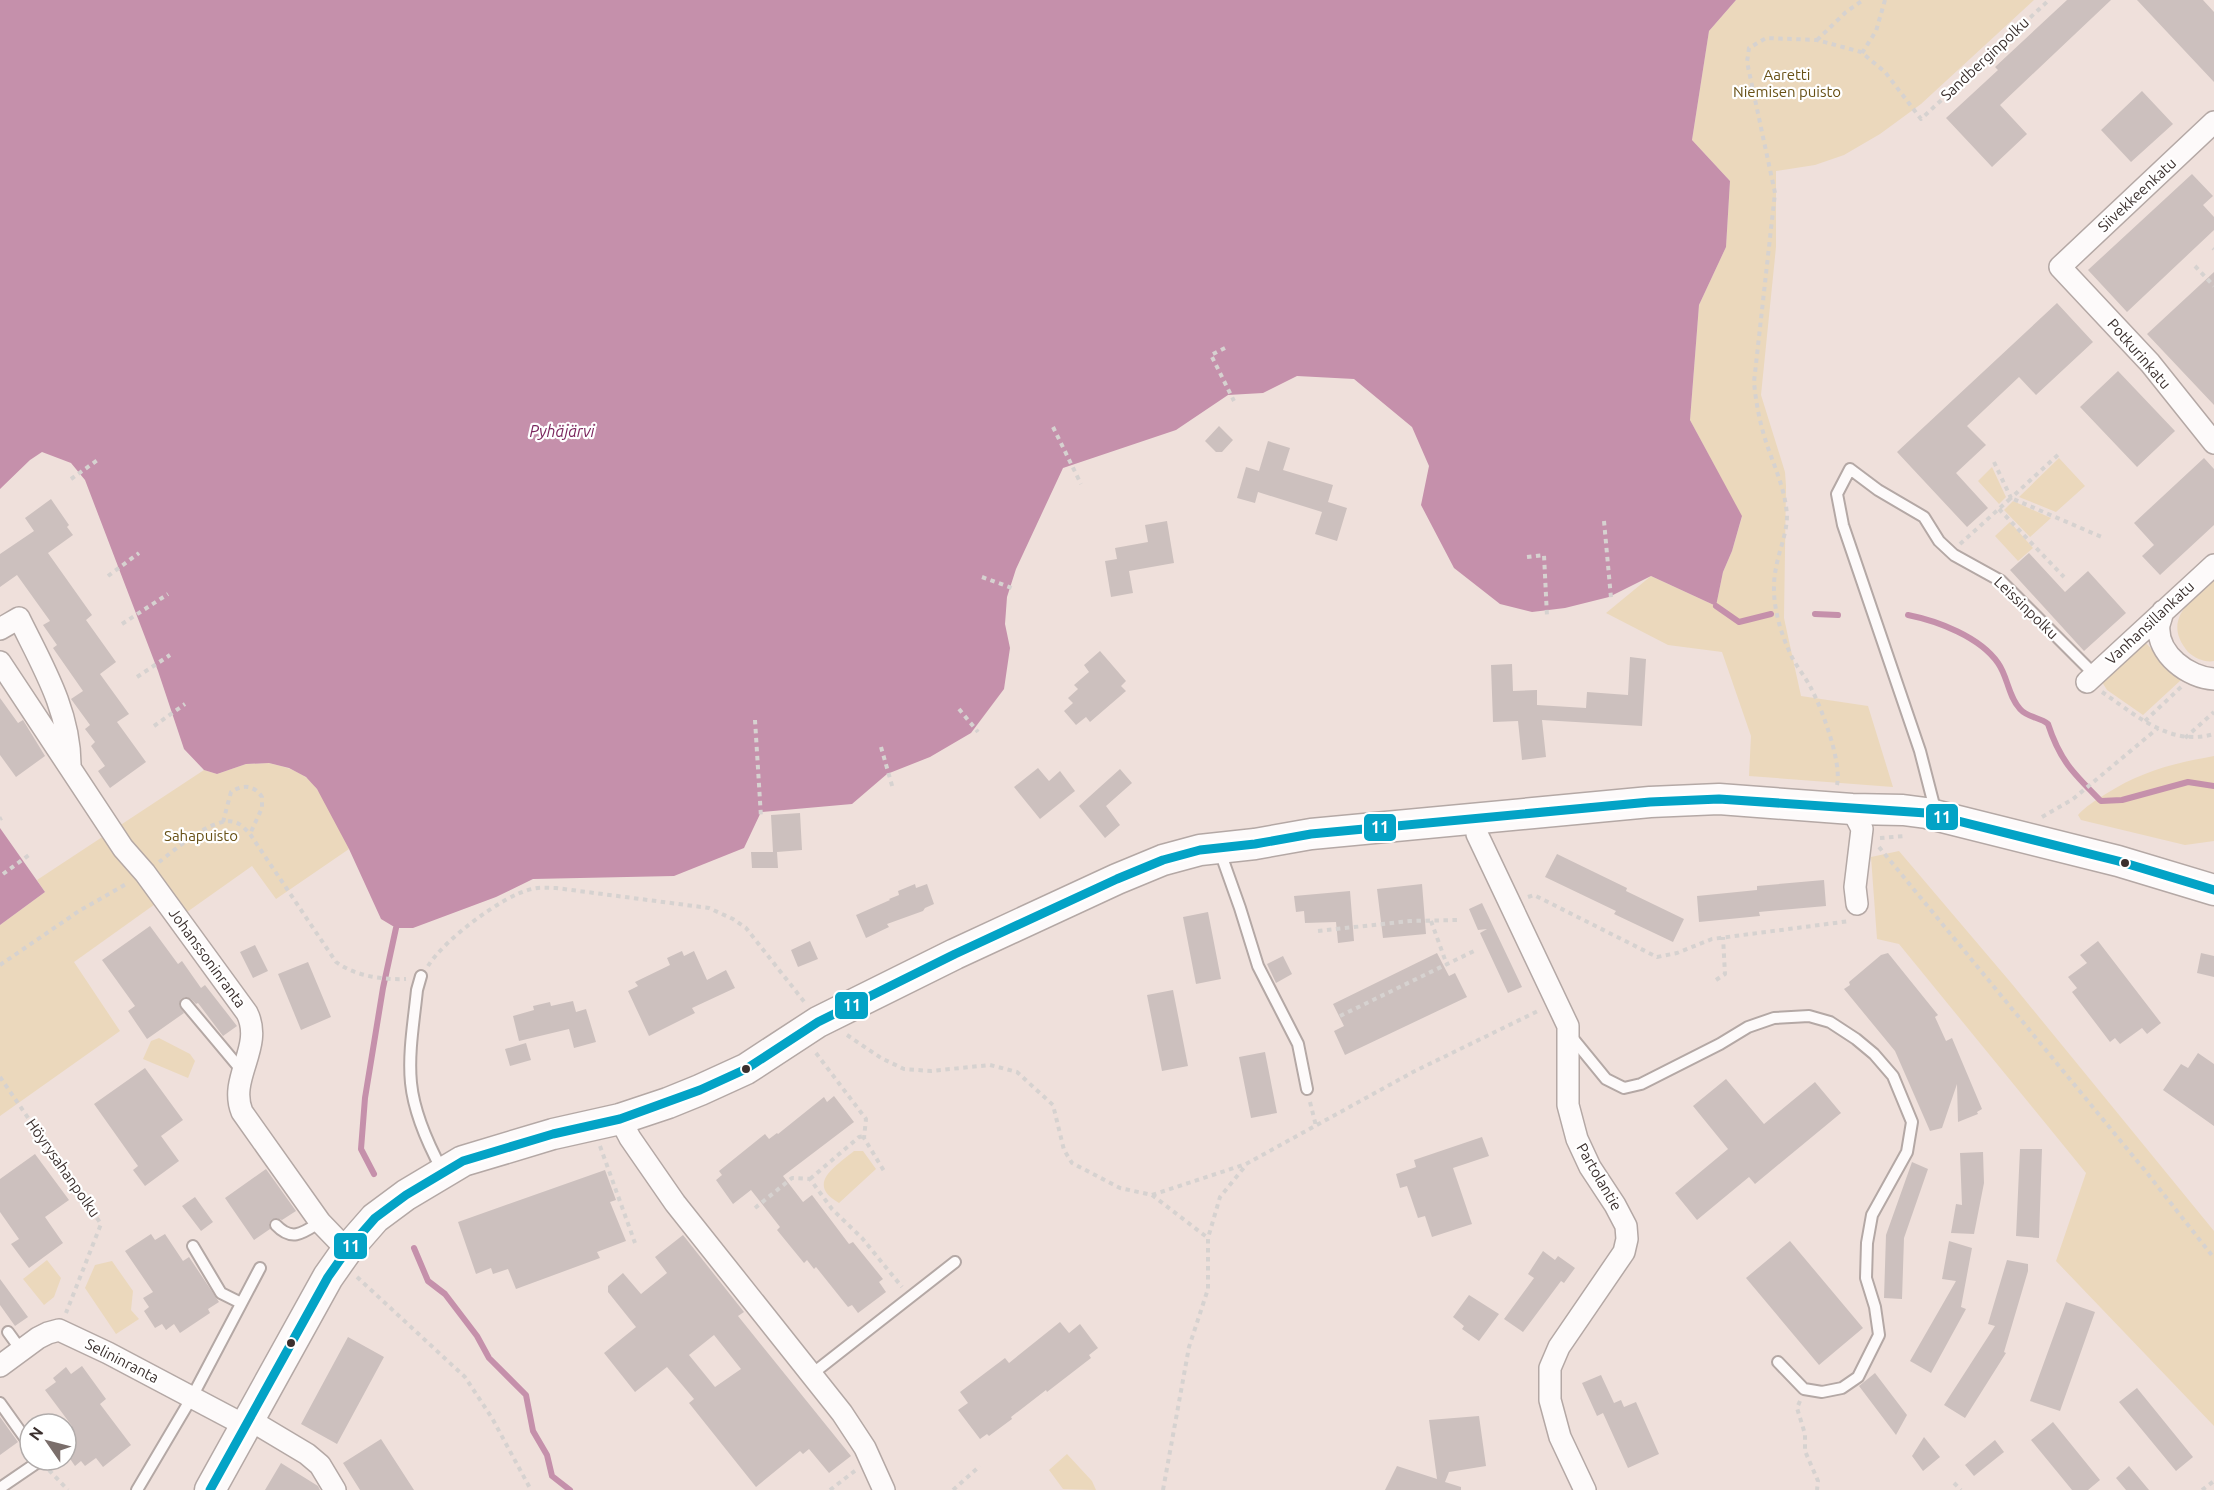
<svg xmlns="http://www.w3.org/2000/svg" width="2214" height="1490" font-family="Ubuntu,sans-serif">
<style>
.green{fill:#ebd8bc}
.water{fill:#c590ab}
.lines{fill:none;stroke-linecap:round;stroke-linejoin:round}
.stream{stroke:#c590ab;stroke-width:6}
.building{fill:#ccc0be;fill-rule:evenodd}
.lane-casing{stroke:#b4a8a5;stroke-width:14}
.street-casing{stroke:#b4a8a5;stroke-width:24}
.secondary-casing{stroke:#b4a8a5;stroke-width:33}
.path{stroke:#d6d2d0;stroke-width:4;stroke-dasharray:4.5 4.5;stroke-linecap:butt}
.lane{stroke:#fdfafa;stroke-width:10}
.street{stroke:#fdfafa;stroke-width:21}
.secondary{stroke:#fdfafa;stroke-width:30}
.bus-1-casing{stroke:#fff;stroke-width:14}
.bus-1{stroke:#03a3c6;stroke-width:9}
.bus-dot{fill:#3b302e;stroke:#fff;stroke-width:2}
.labels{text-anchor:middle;stroke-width:4.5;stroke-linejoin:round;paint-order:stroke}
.street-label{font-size:15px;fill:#3b302e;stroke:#fff}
.park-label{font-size:15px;fill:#685116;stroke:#fff}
.water-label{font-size:16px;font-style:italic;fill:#7b255d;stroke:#fff}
.line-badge{stroke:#fff;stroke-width:2}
.badge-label{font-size:16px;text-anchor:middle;font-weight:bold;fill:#fff}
</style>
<rect width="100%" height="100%" fill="#efe0db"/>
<path class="green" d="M1736,0H2034L1921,104L1880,134L1844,155L1815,165L1776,171V247L1761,395L1785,472L1786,486L1784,618L1801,696L1868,706L1893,787L1749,776L1751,736L1722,652L1668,645L1606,613L1651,576L1716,606L1723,572L1732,551L1742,517L1690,420L1699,305L1726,247L1730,181L1692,140L1709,31Z
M2059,458L2085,486L2056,512L2019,497Z
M1992,467L2006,497L1999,504L1978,481Z
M2013,501L2051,518L2030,537L2004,510Z
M2010,522L2033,548L2018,561L1995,536Z
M2214,579V661C2206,663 2194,658 2188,652C2161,620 2191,600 2214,579Z
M2144,641L2181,680L2143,715L2107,690L2102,682Z
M2214,756V841L2185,845L2081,820L2078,815C2086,806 2095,801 2104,795C2142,771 2171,764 2214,756Z
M269,763C281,766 294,769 304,776C323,789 338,828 349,849L276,899L252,866L187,912L172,892L74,962L120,1031L0,1116V925L45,892L37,880L204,770L217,774L246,764Z
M1899,851L2012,984L2214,1231V1426L2056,1261L2086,1173L1899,944L1877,939L1871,857Z
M159,1038L190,1054L195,1061L188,1078L143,1059L151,1041Z
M854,1151H863L876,1169L839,1203C805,1184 836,1166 854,1151Z
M47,1260L61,1278L54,1297L44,1305L23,1279Z
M112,1261L133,1291L131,1310L139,1319L116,1334L85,1288L95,1265Z
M1067,1454L1092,1481L1096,1490L1063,1489L1049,1470Z"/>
<path class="water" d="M0,0H1736L1709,31L1692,140L1730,181L1726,247L1699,305L1690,420L1742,516L1732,551L1723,572L1716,606L1651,576L1609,597L1565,608L1532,612L1500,604L1454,568L1421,505L1429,466L1412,427L1354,379L1297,376L1263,393L1228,395L1176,430L1063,468L1016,569L1007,597L1005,624L1010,648L1004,689L971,733L930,757L887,774L852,804L761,812L744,848L674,876L533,879L496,897L413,928H396L381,919L349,849L317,789L306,777L289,768L269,763L246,764L217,774L204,770L184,749L158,671L85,480L71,463L42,452L30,460L0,489Z
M0,828L45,892L0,925Z"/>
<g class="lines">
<path class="stream" d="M1716,606L1739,622L1771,614
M1815,614L1838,615
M1908,615C1938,621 1980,637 1998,663C2008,677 2008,696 2020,709C2028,718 2040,717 2048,724C2060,761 2074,774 2101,801L2122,800L2188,782L2214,786
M374,1174L361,1149L365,1098L383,988L396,928
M414,1248L428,1281L445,1294L477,1336L489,1358L526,1395L533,1431L547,1455L552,1476L570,1490"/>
</g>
<path class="building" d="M2067,0H2111L2000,105L2027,134L1992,167L1946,118L1998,70L1995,67Z
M2137,0H2203L2214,12V82Z
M2142,91L2173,124L2131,162L2101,130Z
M2192,174L2213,196L2203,205L2214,217V230L2127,312L2088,270Z
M2214,272V405L2147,334Z
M2057,303L2093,342L2036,395L2019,377L1967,426L1986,445L1956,473L1988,508L1967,527L1897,452Z
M2118,371L2175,431L2137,467L2080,407Z
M1219,426L1233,440L1222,452H1216L1205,441Z
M1268,441L1290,448L1283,470L1333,485L1328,502L1347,508L1337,541L1315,534L1322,512L1258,492L1255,503L1237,498L1246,467L1259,471Z
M2204,458L2214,469V525L2160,575L2142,556L2154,545L2134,523Z
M51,499L69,525L67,527L73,535L48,553L92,615L86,620L116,662L100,674L129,714L117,722L146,762L110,788L98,771L105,766L91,746L95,742L85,729L90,725L71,699L83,691L53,648L57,645L43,625L50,621L17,575L0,587V554L34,531L25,518Z
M1167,521L1174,563L1129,571L1133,593L1111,597L1105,561L1117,559L1115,548L1148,542L1145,525Z
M2029,553L2065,592L2088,571L2126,613L2084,651L2010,570Z
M1100,651L1126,681L1121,686L1126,691L1090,722L1086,717L1076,725L1064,711L1073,703L1068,698L1078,689L1074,685L1089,672L1084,665Z
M1630,657L1646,659L1642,726L1542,720L1546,757L1522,760L1518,721L1493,722L1491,665L1512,664L1513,691L1537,690V705L1586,708L1587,692L1628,695Z
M0,698L18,723L23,720L45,756L16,777L0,755Z
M1038,768L1049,781L1060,771L1075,791L1040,819L1014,787Z
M1120,769L1132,783L1106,806L1120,825L1105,838L1079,806Z
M800,813L802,850L777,852L778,868H752L751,852H773L771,815Z
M1557,854L1627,888L1626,891L1684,919L1673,942L1614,914L1616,911L1545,877Z
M1824,880L1826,906L1759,912L1760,916L1699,922L1697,896L1757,890V886Z
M915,884L916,888L927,884L934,904L925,908L923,911L887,924L889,927L866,938L856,915L890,900L889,899L899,895L898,891Z
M1422,884L1426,934L1383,938L1377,889Z
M1350,891L1354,941L1338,943L1336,922L1305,923L1304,911L1296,912L1294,896Z
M1482,903L1522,987L1508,993L1480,933L1487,929L1478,930L1469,909Z
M1208,912L1221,979L1196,984L1183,917Z
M150,926L178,964L182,961L201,988L205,985L237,1026L223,1036L198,1003L196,1004L191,999L185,997L181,999L179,1005L184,1013L147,1039L128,1011L135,1006L102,960Z
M810,941L818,959L798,967L791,950Z
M2098,941L2161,1023L2147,1034L2142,1028L2120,1044L2115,1038L2110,1042L2072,992L2077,988L2068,977L2087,963L2080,955Z
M255,945L268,971L253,978L240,952Z
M682,951L684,956L694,951L707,980L726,970L735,988L692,1008L695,1013L649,1036L628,991L638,986L635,982L670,965L667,958Z
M1437,953L1449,976L1455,973L1467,997L1345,1055L1334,1031L1344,1026L1333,1004Z
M1888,953L1938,1015L1935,1017L1946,1041L1952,1038L1982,1109L1977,1112L1978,1114L1958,1122L1957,1084L1942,1128L1930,1131L1895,1051L1844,989L1850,985L1849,982L1881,955Z
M2201,953L2214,956V977L2197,973Z
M1283,956L1292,974L1276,983L1267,964Z
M308,962L331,1017L301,1030L278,974Z
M1173,990L1188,1066L1162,1071L1147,995Z
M573,1001L576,1012L586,1009L596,1042L574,1048L569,1029L519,1041L513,1016L534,1010L533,1006L550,1002L551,1006Z
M526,1043L531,1060L510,1066L505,1049Z
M1265,1052L1277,1113L1251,1118L1239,1057Z
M2198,1053L2214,1064V1126L2163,1090L2181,1064L2188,1068Z
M145,1068L183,1120L161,1136L179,1161L145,1186L133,1170L138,1166L94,1104Z
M1726,1079L1764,1124L1815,1082L1841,1113L1755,1184L1749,1177L1697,1220L1675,1193L1728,1149L1693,1106Z
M834,1096L854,1122L783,1176L803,1202L812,1195L849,1244L853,1242L883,1279L879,1282L886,1292L858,1313L852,1305L848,1307L816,1267L814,1269L807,1260L804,1263L777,1230L780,1227L751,1190L733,1204L716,1180L722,1175L719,1171L765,1134L769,1139L777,1133L778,1134L824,1097L827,1102Z
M1482,1137L1489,1156L1453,1168L1472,1224L1432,1237L1425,1216L1418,1218L1407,1186L1400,1188L1396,1174L1416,1167L1414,1160Z
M2020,1149H2042L2039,1238L2016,1236Z
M1983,1152L1984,1183L1974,1234L1951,1233L1956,1204L1962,1205L1960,1153Z
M35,1154L69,1200L45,1217L63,1243L29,1268L11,1244L19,1239L0,1212V1179Z
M1912,1162L1928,1169L1904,1238L1902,1299L1884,1298L1886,1235Z
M266,1169L296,1211L282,1220L277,1218L271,1220L269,1224L270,1229L254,1240L225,1198Z
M605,1170L616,1200L610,1202L626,1241L597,1252L600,1258L516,1289L508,1269L493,1274L491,1268L476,1274L458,1222Z
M195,1197L213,1222L201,1231L182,1206Z
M151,1234L155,1240L165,1234L183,1261L189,1257L219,1302L208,1309L210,1313L180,1333L174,1324L166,1330L162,1324L155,1328L144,1311L149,1307L143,1298L153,1292L125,1251Z
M683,1235L744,1312L738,1316L851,1456L829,1473L809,1449L803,1454L800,1451L756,1487L689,1403L694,1399L667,1367L635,1392L604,1353L636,1327L608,1292V1286L623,1273L641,1294L667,1273L655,1257ZM714,1335L741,1369L715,1387L689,1355Z
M1790,1241L1863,1328L1819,1365L1746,1278Z
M1949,1241L1972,1248L1961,1307L1966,1309L1931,1373L1910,1361L1956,1281L1942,1279Z
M1543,1251L1555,1260L1558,1256L1575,1268L1564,1283L1561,1281L1523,1332L1504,1319L1534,1278L1528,1274Z
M2007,1260L2028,1264V1271L2004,1352L2006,1353L1965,1418L1944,1405L1995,1326L1988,1324Z
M0,1279L28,1317L15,1326L0,1305Z
M1469,1295L1499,1314L1479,1341L1462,1329L1464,1326L1453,1317Z
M2066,1302L2095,1312L2060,1411L2030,1401Z
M1060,1322L1069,1333L1080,1324L1098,1348L1089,1355L1091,1358L1047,1392L1046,1390L1011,1417L1012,1419L989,1436L987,1434L980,1439L958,1410L968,1403L960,1392L1005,1358L1009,1363Z
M348,1337L384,1357L337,1444L301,1424Z
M82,1366L106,1399L100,1404L131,1445L103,1467L96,1458L85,1466L81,1461L75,1466L66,1453V1430L72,1426L45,1390L56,1382L53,1378L66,1367L71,1374Z
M1875,1373L1907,1415L1896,1435L1859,1386Z
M1601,1375L1614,1403L1621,1400L1624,1407L1636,1402L1659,1454L1628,1468L1603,1413L1597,1416L1582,1383Z
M2137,1388L2193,1457L2176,1471L2119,1402Z
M1479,1416L1486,1466L1449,1472L1445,1482L1461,1487V1490H1385L1397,1466L1437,1479L1429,1420Z
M0,1417L18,1442L0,1455Z
M2053,1422L2100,1480L2088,1490H2072L2031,1440Z
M1924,1437L1940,1457L1923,1471L1912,1456Z
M381,1439L414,1490H360L343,1463Z
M1995,1440L2004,1452L1974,1476L1965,1465Z
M281,1463L318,1486L320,1490H265Z
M2129,1466L2149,1490H2126L2116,1478Z"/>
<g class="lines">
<g class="lane-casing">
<path id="lane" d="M1936,813L1920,751L1843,525L1837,494L1850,469L1878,490L1924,517L1939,541L1954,555L2001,581L2095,675
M1219,849L1240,908L1258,966L1298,1044L1307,1089
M421,976L417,990C414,1020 408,1053 411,1083C414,1113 428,1144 442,1170
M186,1004L243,1072
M1570,1035L1606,1079L1624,1088L1641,1084L1720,1044L1748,1027L1774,1018L1809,1016L1830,1022L1856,1039L1874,1054L1893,1076L1912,1122L1907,1152L1872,1215L1867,1243L1866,1278L1875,1307L1879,1335L1858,1377L1842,1388L1822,1392L1804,1389L1778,1362
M276,1225C292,1242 303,1233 320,1222
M193,1246L221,1293L241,1303
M8,1332L21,1350
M812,1374L955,1262
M0,1403L30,1445
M0,1488L41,1460
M137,1490L192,1397L260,1268"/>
</g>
<g class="street-casing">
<path id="street" d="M2214,122L2060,267L2150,363L2214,443
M2163,611C2162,616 2160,621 2159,625C2156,654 2189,678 2214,679
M0,629L19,618C42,665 70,711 70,765
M0,662L123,848L145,873L247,1013C264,1047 228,1078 242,1112L320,1222L347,1250
M2087,682L2214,565
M1852,809L1862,829L1855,887L1857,904
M1479,819L1477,834L1568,1026V1105L1577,1139L1590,1167L1615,1205L1626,1226L1627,1239L1624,1252L1559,1347L1550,1368V1400L1560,1437L1585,1490
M620,1119L630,1138L675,1203L842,1413L865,1448L884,1490
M0,1366L38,1338L48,1333L59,1330L108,1353L246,1426
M250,1420L307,1454L320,1465L335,1490"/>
</g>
<g class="secondary-casing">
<path id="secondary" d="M210,1490L328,1277L347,1250L375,1218L406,1195L463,1161L553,1134L620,1119L668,1103L700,1090L746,1069L818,1022L955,954L1117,879L1163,860L1200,850L1255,844L1311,834L1650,802L1719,799L1852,809L1903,810L1926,813L2118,861L2214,890"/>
</g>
<path class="path" d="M1817,40L1846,12L1863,0
M1862,53L1876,31L1885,0
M2213,248L2214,249
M2195,266L2214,286
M1225,348L1211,355L1234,401
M1053,427L1081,484
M1994,462L2011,498L2061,452
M71,479L99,459
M1999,509L2064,577
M1604,521L1611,598
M1960,544L2011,498L2104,538
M1527,557L1544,555L1547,616
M108,576L139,553
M982,577L1012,588
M122,624L168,594
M137,677L170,655
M2102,692C2136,715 2170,747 2214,734
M959,709L978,732
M755,720L761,817
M2145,721L2181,687
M154,726L185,704
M2185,738L2214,712
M881,747L893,789
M1837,785C1842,762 1822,709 1811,688C1805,676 1795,665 1790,653C1778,627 1770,596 1776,568C1779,550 1787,534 1787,515C1785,489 1775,468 1767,445C1760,424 1756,404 1754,382L1775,193L1747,62L1749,48L1766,38L1817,40L1861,52L1885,72L1921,119L2049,0
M2042,817L2073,799L2158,728
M0,819L2,818
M223,822L231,792C243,784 254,785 262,797V808L250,834
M1880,838L1905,836
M1879,847L2147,1173L2214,1258
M159,862C176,849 218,811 239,824C243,826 247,831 250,834L336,962C355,976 383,980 406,979
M3,874L29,855
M1528,897L1534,895L1657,957L1677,953L1712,939L1850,921
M1431,921L1447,965
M1318,931L1410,921L1457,920
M0,965L79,911L128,883
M428,966C444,940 503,895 532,889C540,887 548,888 556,888L709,908L733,919L746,928L806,1004
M1716,980L1725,974L1723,937
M1340,1016L1474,951
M847,1035L881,1058L904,1069L931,1071L990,1065L1017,1072L1053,1105L1064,1150L1072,1163L1120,1188L1152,1195L1208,1238
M816,1053L866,1119L864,1138L884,1171
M0,1077L101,1224L66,1313
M1310,1102L1316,1126
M600,1146L635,1243
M810,1179L859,1137L864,1136
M1152,1195L1246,1164L1413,1072L1540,1010
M755,1208L792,1178L810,1179L832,1209L862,1238L902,1287
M357,1277L465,1377L492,1418L531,1490
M1800,1401L1797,1408L1805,1434V1451L1818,1481L1817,1490
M49,1470L68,1490
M1954,1483L1961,1490
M830,1490L856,1470
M953,1490L980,1466
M1163,1490L1189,1347L1208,1289V1238L1220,1197L1246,1165
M2202,1490L2214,1481"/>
<use href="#lane" class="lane"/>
<use href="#street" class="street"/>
<use href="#secondary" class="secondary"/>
<g class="bus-1-casing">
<path id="bus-1" d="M210,1490L328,1277L347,1250L375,1218L406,1195L463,1161L553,1134L620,1119L700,1090L746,1069L818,1022L955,954L1117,879L1163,860L1200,850L1255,844L1311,834L1650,802L1719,799L1926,813L2118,861L2214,890"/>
</g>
<use href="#bus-1" class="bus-1"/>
</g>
<g class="bus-dot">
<circle cx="2125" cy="863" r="5"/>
<circle cx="746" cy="1069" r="5"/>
<circle cx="291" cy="1343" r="5"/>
</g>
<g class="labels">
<g class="street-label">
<text transform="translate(1985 59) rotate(-43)" y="5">Sandberginpolku</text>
<text transform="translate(2137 195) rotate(-43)" y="5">Siivekkeenkatu</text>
<text transform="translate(2139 354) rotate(49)" y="5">Potkurinkatu</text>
<text transform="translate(2026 608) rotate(44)" y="5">Leissinpolku</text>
<text transform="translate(2150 623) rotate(-43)" y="5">Vanhansillankatu</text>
<text transform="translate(207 958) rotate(54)" y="5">Johanssoninranta</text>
<text transform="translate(63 1168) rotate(55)" y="5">Höyrysahanpolku</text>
<text transform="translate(1599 1177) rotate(60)" y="5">Partolantie</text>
<text transform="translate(122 1361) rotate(27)" y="5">Selininranta</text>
</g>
<g class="park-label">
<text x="1787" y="80">Aaretti<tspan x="1787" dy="17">Niemisen puisto</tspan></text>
<text x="201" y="841">Sahapuisto</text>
</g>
<g class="water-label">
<text x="562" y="437">Pyhäjärvi</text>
</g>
</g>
<g class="line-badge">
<rect x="1925" y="803" width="34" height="28" rx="6" fill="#03a3c6"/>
<rect x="1363" y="813" width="34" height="29" rx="6" fill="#03a3c6"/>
<rect x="834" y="991" width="35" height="29" rx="6" fill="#03a3c6"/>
<rect x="333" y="1232" width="35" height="28" rx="6" fill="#03a3c6"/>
</g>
<g class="badge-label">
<text x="1942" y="823">11</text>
<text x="1380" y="833">11</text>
<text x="852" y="1011">11</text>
<text x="351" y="1252">11</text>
</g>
<g transform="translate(48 1442) rotate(305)"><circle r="28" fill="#ffffff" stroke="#b1acab" stroke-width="1.5"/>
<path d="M0-4.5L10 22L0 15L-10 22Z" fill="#7a6e6b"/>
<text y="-9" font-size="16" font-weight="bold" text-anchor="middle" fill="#3b302e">N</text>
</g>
</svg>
